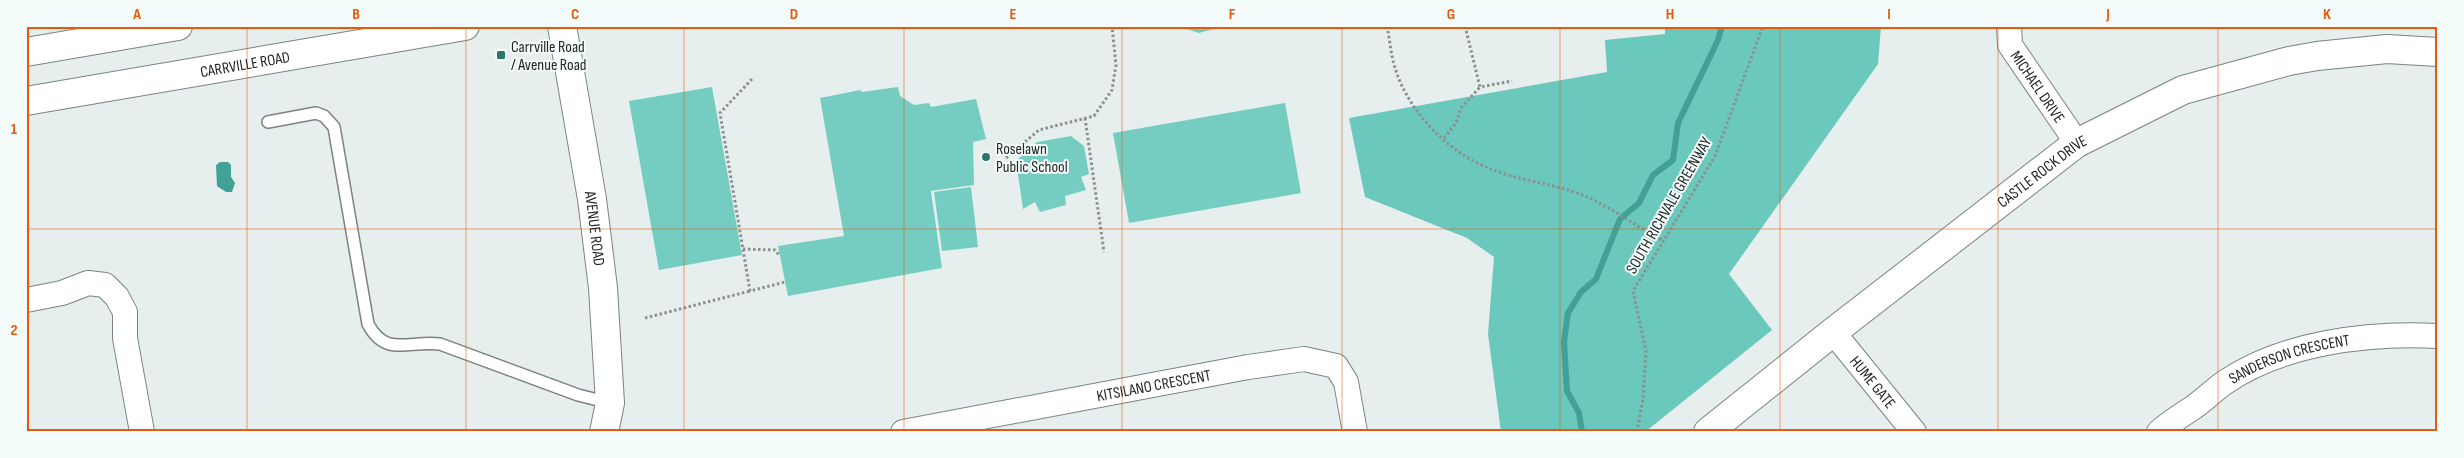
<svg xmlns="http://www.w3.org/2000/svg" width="2464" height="458" font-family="'Sofia Sans Condensed',sans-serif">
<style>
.green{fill:#75cdc2}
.forest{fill:#6ac8bd}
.water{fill:#41a197}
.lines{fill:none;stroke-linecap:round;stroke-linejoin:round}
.stream{stroke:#41a197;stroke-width:6}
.service-casing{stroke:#7b8382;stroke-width:14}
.minor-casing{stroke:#7b8382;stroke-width:26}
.tertiary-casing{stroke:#7b8382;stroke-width:30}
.secondary-casing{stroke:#7b8382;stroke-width:30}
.path{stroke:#8b9190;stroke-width:3;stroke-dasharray:2.5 2.5;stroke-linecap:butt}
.service{stroke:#fff;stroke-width:11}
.minor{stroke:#fff;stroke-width:24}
.tertiary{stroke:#fff;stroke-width:28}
.secondary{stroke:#fff;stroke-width:28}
.grid{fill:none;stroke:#e8590c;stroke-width:1;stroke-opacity:0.55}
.poi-dot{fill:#2b736b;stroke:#f3fcfa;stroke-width:2}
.labels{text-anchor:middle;stroke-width:4;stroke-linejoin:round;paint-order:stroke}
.poi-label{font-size:16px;fill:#232625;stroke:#f3fcfa;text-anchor:start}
.street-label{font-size:16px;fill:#232625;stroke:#f3fcfa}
.neatline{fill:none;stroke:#e8590c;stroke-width:2}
.grid-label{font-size:16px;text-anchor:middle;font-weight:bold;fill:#e8590c}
</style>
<rect width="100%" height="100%" fill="#e6efed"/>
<path class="green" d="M1176,26H1225V29L1217,28L1199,33Z
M712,87L742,255L659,270L629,101Z
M898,87L900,96L914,105L929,103L931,107L976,99L986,139L973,142L974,185L931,191L942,268L788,296L778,246L844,236L820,98L860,90L862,92Z
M1285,103L1301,193L1129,223L1113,133Z
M1071,136L1084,146L1089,174L1081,177L1086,190L1065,196L1066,205L1040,212L1035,202L1023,209L1016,161L1037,142Z
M971,187L978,247L942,251L934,192Z"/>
<path class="forest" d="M1665,26H1881L1878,64L1729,274L1772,330L1645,432H1501L1488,334L1494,257L1467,238L1365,197L1349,118L1607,72L1605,40L1665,34Z"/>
<path class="water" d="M220,162H228L231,165V177L235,183L232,192H226L217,186L216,165Z"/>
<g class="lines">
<path class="stream" d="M1582,432L1579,413L1567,391L1564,342L1568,313L1581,292L1596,279L1620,219L1639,203L1653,175L1673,160L1678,123L1718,40L1722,26"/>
<g class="service-casing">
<path id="service" d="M268,122L316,113L324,116L334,127L368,324C386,358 409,340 440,344L578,395L610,403"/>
</g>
<g class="minor-casing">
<g id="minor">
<path id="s1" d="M2009,26L2010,45L2077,143"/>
<path d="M26,300L62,293L88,283L105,285L117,297L125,312V338L142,432"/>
<path id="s2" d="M1833,332L1914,432"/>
<path id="s3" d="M903,432L1248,367L1304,359L1336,366L1346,382L1355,432"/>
<path id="s4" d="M2159,432C2170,422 2182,415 2194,407C2204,400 2213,391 2224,383C2282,343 2368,332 2438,336"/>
</g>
</g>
<g class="tertiary-casing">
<g id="tertiary">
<path id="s5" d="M562,26L592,199L603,288L610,403L604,432"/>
<path id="s6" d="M1708,432L1833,332L2077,143L2183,90L2289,61L2317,56L2387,49L2438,52"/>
</g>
</g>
<g class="secondary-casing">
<g id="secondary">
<path d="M26,52L178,26"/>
<path id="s7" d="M26,101L465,26"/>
</g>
</g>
<path class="path" d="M1387,26C1390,41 1391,57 1396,71C1411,116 1454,158 1499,172C1525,181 1553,184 1580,194C1609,205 1634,226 1663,240
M1465,26L1480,87L1512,81
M752,79L720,113L750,291L785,282
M1085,118L1104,252
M1444,138L1456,123L1461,108L1480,87
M1006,158L1039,130L1094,116L1112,90L1116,65L1112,26
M743,249L775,250L779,255
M645,318L750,291
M1637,432L1643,399L1646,351L1633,291L1715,156L1763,26"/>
<use href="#service" class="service"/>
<use href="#minor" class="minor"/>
<use href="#tertiary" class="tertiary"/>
<use href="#secondary" class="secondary"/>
</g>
<path class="grid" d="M247,26V432M466,26V432M684,26V432M904,26V432M1122,26V432M1342,26V432M1560,26V432M1780,26V432M1998,26V432M2218,26V432M26,229H2438"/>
<g class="poi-dot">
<rect x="496" y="50" width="10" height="10" rx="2.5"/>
<circle cx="986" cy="157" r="5"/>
</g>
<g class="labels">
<g class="poi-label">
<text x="511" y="52">Carrville Road<tspan x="511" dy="18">/ Avenue Road</tspan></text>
<text x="996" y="154">Roselawn<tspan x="996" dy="18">Public School</tspan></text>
</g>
<g class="street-label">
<text dy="6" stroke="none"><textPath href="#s7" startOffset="222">CARRVILLE ROAD</textPath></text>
<text dy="6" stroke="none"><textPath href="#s1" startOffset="69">MICHAEL DRIVE</textPath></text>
<text dy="6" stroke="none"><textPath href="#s6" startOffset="424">CASTLE ROCK DRIVE</textPath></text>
<text transform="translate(1668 205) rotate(-60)" y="6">SOUTH RICHVALE GREENWAY</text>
<text dy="6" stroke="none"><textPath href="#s5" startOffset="205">AVENUE ROAD</textPath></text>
<text dy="6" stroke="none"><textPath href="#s4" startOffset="152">SANDERSON CRESCENT</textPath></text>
<text dy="6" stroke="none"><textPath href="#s2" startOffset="64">HUME GATE</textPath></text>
<text dy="6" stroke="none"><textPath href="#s3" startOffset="255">KITSILANO CRESCENT</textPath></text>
</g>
</g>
<rect width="2464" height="458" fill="none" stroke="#f3fcfa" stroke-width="55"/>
<rect x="28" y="28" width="2408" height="402" class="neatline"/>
<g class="grid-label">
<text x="137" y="19">A</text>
<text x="356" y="19">B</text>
<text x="575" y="19">C</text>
<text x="794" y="19">D</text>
<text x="1013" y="19">E</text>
<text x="1232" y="19">F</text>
<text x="1451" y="19">G</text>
<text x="1670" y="19">H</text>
<text x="1889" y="19">I</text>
<text x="2108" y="19">J</text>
<text x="2327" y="19">K</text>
<text x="14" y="134">1</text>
<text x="14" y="335">2</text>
</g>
</svg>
